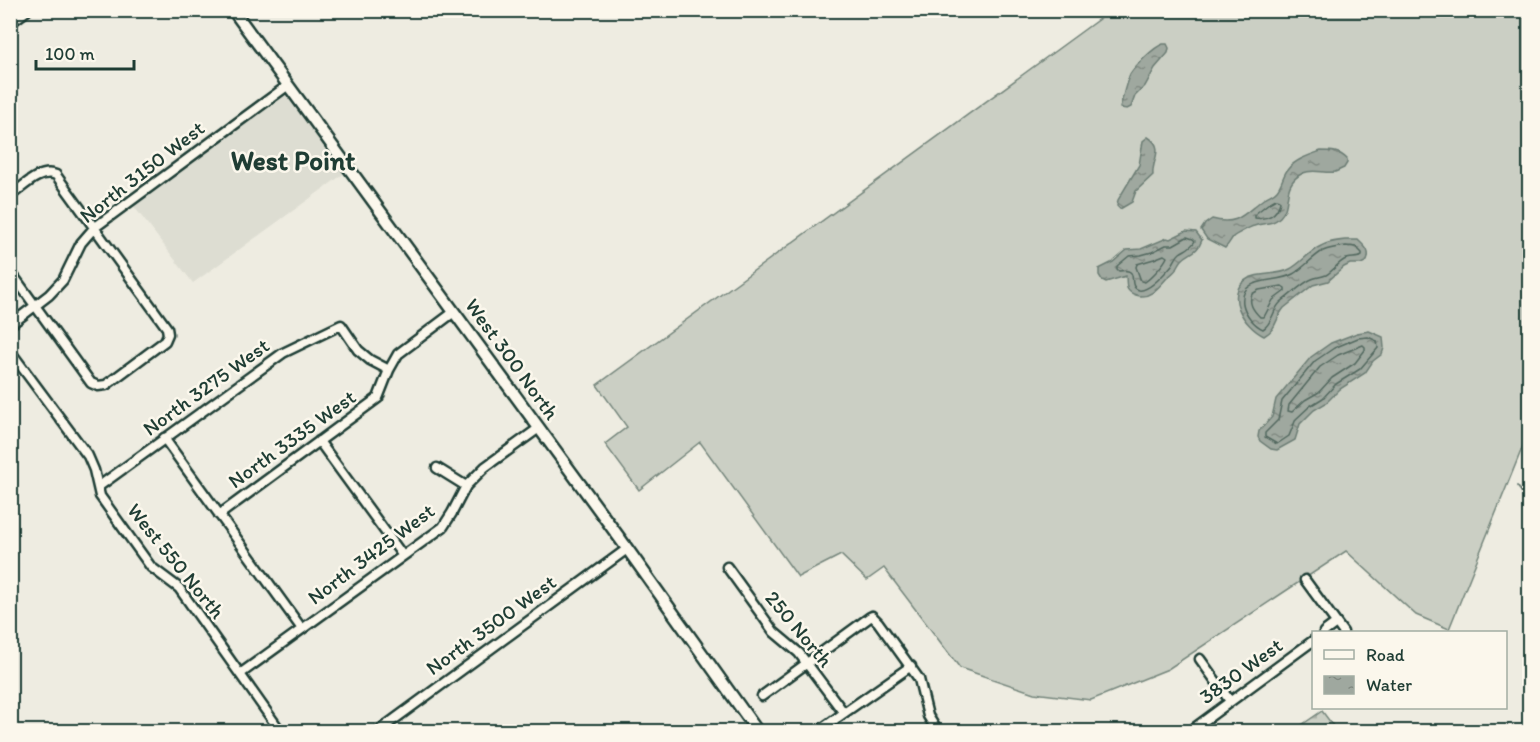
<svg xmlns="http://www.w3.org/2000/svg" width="1540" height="742" font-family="Itim,sans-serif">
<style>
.built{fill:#ddddd2}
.grass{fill:#cbcfc4;stroke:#75867c;stroke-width:1.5}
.cemetery{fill:url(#cemetery-stones);stroke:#75867c;stroke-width:1.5}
.water{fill:url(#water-ripples);stroke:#6c7d74;stroke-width:1.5}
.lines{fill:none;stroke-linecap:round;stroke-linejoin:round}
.shore{stroke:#52685f;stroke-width:1.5}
.stream{stroke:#6c7d74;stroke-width:2}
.minor-casing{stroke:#1f3d34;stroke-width:13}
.major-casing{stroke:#1f3d34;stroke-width:15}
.minor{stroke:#fbf7ec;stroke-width:8}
.major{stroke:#fbf7ec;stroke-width:10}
.labels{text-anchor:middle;stroke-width:5;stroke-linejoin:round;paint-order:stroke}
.street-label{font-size:21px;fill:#1f3d34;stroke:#fbf7ec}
.district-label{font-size:27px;font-weight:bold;fill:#1f3d34;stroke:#fbf7ec}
</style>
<defs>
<pattern id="cemetery-stones" width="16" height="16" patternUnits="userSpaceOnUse" patternTransform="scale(1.5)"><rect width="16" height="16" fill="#cbcfc4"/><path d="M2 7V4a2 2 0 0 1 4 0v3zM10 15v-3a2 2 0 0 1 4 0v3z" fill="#aeb3a9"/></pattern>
<pattern id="water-ripples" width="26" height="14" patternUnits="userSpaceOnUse" patternTransform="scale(1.5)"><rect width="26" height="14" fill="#9fa89f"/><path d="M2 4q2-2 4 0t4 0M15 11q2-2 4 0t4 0" fill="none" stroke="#818a82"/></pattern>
</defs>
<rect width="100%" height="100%" fill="#eeece1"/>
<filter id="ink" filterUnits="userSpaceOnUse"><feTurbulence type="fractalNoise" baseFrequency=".0167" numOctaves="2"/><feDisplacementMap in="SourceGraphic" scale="12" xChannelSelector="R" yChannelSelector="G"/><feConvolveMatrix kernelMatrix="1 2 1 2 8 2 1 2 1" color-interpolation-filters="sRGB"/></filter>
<g filter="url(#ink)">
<path class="built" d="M285,93L345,173L193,283L132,204Z"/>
<path class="grass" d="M1200,10L1529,11V431L1449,629L1416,615L1346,551L1168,669L1091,700L1034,693L960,668L884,568L867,580L841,555L798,577L700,442L639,490L605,444L627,427L597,385L1110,11H1190L1194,15Z"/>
<path class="cemetery" d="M1322,711L1337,731H1293Z"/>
<path class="water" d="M1163,44H1167L1169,48L1168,53L1155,68L1145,86L1135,96L1131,107L1127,109L1120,108C1123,97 1125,84 1130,74C1135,66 1154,47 1163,44Z
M1148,137C1166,148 1151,161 1153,175L1136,191L1132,202L1120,209L1117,206L1118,200L1139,165L1143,141Z
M1321,151C1332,151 1339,151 1347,159V163L1344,168C1341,169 1338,171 1335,172C1324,174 1314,168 1303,173C1280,185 1293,204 1280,217C1271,226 1263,222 1254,226C1250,227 1235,235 1233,237C1230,241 1229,244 1225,248L1207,239L1201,230L1205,224L1212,219C1239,227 1246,211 1265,198C1269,195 1274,194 1277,190C1282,184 1283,175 1288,169C1296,159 1310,155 1321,151Z
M1186,231L1196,232L1202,240C1197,254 1189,252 1182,260C1180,262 1179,265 1177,268C1175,272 1170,275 1167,278C1159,287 1149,300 1136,295C1124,291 1127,285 1126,276L1106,282L1102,280L1099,275V269L1113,262L1127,250L1141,249L1167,238L1170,239Z
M1345,240H1358C1365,247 1371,251 1367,261L1361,264H1350L1344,267L1328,281L1313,285L1284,308C1275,319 1277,329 1264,336C1244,327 1222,292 1249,278C1262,272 1277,276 1290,269C1300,264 1308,253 1319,247C1327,242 1336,241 1345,240Z
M1369,331L1383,337L1384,348L1382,354L1373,361L1365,373L1340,389L1326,403L1314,410L1300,424L1295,440L1277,450L1271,449L1260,441L1258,437L1259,431L1272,417L1276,399L1311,357L1331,343L1357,333Z"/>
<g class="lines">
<path class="shore" d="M1276,199L1279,200L1280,202C1277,215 1267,220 1255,218V214L1269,203Z
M1187,237L1193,239L1195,241C1191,248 1186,249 1180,253C1176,256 1175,261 1172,265C1166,272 1149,292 1139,290C1125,286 1142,267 1119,271L1117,269V266L1129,256L1141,255L1152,252L1166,245H1173Z
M1346,246L1356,247L1362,253V256C1357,259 1350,257 1344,260C1337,264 1333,271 1326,275C1321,277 1316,277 1312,279C1304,282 1289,296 1281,302C1272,310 1273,323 1263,329C1254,325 1245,314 1243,304C1239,275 1276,284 1293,274C1304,268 1312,257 1323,251C1330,248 1338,247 1346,246Z
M1164,255L1167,257C1164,264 1152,277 1145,282L1141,281L1136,267L1137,264L1154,259Z
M1282,286L1285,288V291L1273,300L1264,317H1260C1253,310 1248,303 1252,294L1259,290Z
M1368,337L1377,341L1378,348L1360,369L1336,384L1323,398L1310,406L1296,419L1289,436L1277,444L1265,437V433L1278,420L1282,401L1315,361L1334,348L1358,338Z
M1363,345L1365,347V350L1355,363L1332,378L1319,392L1305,400L1292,412L1288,411L1289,405L1320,367L1338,355Z"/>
<path class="stream" d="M1517,486L1524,495"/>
<g class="minor-casing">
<path id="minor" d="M10,196C23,187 40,168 56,175L167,328L168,334L165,341L106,385L98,386L91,383L10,271
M10,325L49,295L63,280L81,243L94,228L287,86
M10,351L88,456L94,470L100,496L151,567L179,588L281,732
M164,438L302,629
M319,441L403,556
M437,468L466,486
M98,487L283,353L341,325L358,350L370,360L389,370
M219,515L378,398L389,370L398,354L454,312
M727,567L774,632L799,653L844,713
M1305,580L1343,632
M1324,632L1336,623
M1200,659L1230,701
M240,674L443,527L452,513L466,486L485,467L539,428
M762,696L870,617L872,616L878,622L919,679L928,716L938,732
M377,732L627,549
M817,732L911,666
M1189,732L1314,640"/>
</g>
<g class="major-casing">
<path id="major" d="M233,10L621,540L758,732
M10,22L26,10"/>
</g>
<use href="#minor" class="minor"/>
<use href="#major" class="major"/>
</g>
</g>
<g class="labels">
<g class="street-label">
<text transform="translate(142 172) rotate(-38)" y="7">North 3150 West</text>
<text transform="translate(512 359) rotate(54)" y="7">West 300 North</text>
<text transform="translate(206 387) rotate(-36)" y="7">North 3275 West</text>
<text transform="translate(292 439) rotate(-36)" y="7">North 3335 West</text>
<text transform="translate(371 554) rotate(-37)" y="7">North 3425 West</text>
<text transform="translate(176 561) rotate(51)" y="7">West 550 North</text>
<text transform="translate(491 625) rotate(-36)" y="7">North 3500 West</text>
<text transform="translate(799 629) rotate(50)" y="7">250 North</text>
<text transform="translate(1241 671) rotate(-36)" y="7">3830 West</text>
</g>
<g class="district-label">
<text x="293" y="170">West Point</text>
</g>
</g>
<rect width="1540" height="742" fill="none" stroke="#fbf7ec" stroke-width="36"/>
<rect x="18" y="18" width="1504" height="706" fill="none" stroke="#1f3d34" stroke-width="2" filter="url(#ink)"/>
<rect x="1312" y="631" width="195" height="78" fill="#fbf7ec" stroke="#a3ada2" stroke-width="1.5"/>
<rect x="1324" y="650" width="30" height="9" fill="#fbf7ec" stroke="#a3ada2" stroke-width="1.5"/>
<text x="1366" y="661" font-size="18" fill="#1f3d34">Road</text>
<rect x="1324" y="676" width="30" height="18" fill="url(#water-ripples)" stroke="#a3ada2" stroke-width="1.5"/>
<text x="1366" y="691" font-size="18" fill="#1f3d34">Water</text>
<path d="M36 60v9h98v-9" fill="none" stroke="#1f3d34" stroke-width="3"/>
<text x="45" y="60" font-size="18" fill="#1f3d34" stroke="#fbf7ec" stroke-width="4.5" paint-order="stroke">100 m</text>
</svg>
